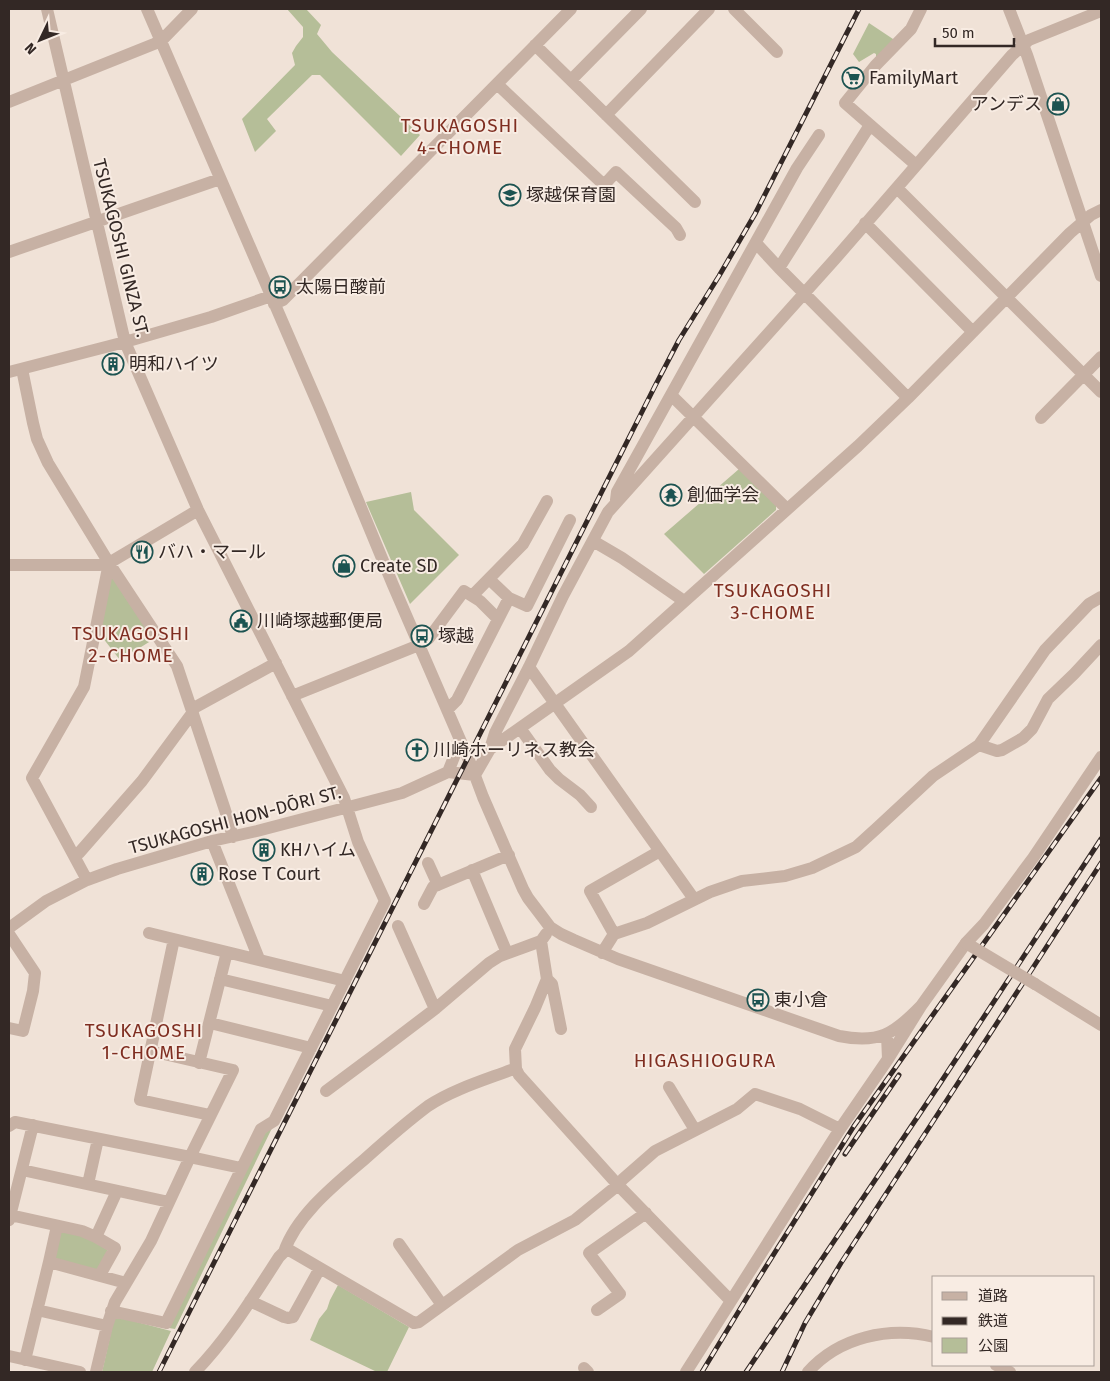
<svg xmlns="http://www.w3.org/2000/svg" width="1110" height="1381" font-family="'Fira Sans','Noto Sans JP',sans-serif">
<style>
.green{fill:#b5be98}
.lines{fill:none;stroke-linecap:round;stroke-linejoin:round}
.minor{stroke:#c7b1a4;stroke-width:12}
.rail-casing{stroke:#332825;stroke-width:5}
.rail{stroke:#f8ece3;stroke-width:3;stroke-dasharray:9;stroke-linecap:butt}
.minor-bridge{stroke:#c7b1a4;stroke-width:12}
.labels{text-anchor:middle;stroke-width:4;stroke-linejoin:round;paint-order:stroke}
.poi-label{font-size:18px;fill:#332825;stroke:#f8ece3;text-anchor:start}
.street-label{font-size:18px;fill:#332825;stroke:#f8ece3}
.neighbourhood-label{font-size:19px;letter-spacing:1px;fill:#7f2e21;stroke:#f8ece3}
</style>
<rect width="100%" height="100%" fill="#f0e2d7"/>
<path class="green" d="M287,9H306L321,25L317,34L332,52L420,135L401,156L320,75H312L267,119L276,131L255,152L242,119L295,65L292,53L296,46L303,37V27Z
M869,23L896,41L876,59V54L874,53L859,62L853,54Z
M739,469L776,504V510L704,574L664,534Z
M411,492L414,510L459,555L410,604L366,502Z
M110,570L154,639L120,660L99,633Z
M273,1126L175,1329L169,1328L262,1136Z
M61,1232L82,1235L108,1250L97,1271L54,1260Z
M338,1285L409,1327L387,1372H377L310,1340L319,1319L327,1309L330,1300Z
M118,1317L171,1331L152,1372H102L114,1319Z"/>
<g class="lines">
<path class="minor" d="M47,9L125,342L198,510L344,798L358,842L385,901L274,1121L261,1129L166,1323L111,1311
M147,9L321,411L393,585L471,765L483,797L523,889L528,898L550,927L561,934L574,940L618,959L839,1036C879,1044 894,1034 921,1006
M734,9L777,52
M1009,9L1027,55L1101,276
M535,45L695,202
M571,80L641,9
M497,84L604,185L616,172L676,228L680,235
M9,102L154,44L161,41L192,9
M606,115L709,9
M916,165L845,103L875,66L911,29L921,9
M897,188L1101,392
M865,223L973,332
M756,243L779,268L908,398
M9,252L220,179
M779,268L870,125
M274,304L283,300L571,9
M22,369L33,423L37,439L48,463L109,563L84,687L32,778L87,880
M9,372L125,342L211,317L271,296
M671,395L787,509
M1041,418L1101,357
M616,500L617,492L797,168L819,135
M593,541L622,558L684,601
M109,563L177,666L225,810L233,837
M9,565H100L109,563L198,510
M489,579L509,598
M472,596L523,544L547,501
M529,667L694,899
M292,696L419,645L429,638L464,591L480,601L498,619
M192,709L276,663
M447,710L457,700L509,598L527,606L570,520
M520,728L550,770L559,779L580,795L591,807
M979,745L997,751L1002,750L1023,738L1032,729L1048,699L1074,674L1101,645
M490,749L495,733L529,667L563,596L608,512L835,259L1012,55L1029,40L1101,11
M448,772L475,775L490,749L629,651L858,446L908,398L1070,233L1091,215L1101,210
M212,841L259,959
M75,855L79,853L142,781L193,712
M428,863L438,885
M472,870L507,953
M424,904L433,887L509,855
M398,926L435,1009
M9,928L46,901L87,880L117,869L212,841L257,831L402,793L448,772L460,742
M149,933L345,981
M9,934L35,973L33,991L23,1031L9,1028
M614,934L590,891L660,851
M174,939L140,1100L210,1115
M541,941L547,979L535,1008L515,1049L516,1069L519,1075L618,1185L730,1300
M602,953L614,934L647,923L710,892L742,881L785,876L812,868L856,847L877,828L933,776L979,745L1045,650L1089,604L1101,597
M220,979L332,1006
M547,979L552,984L561,1029
M1035,984L1101,1025
M210,1023L311,1048
M888,1059L921,1006L966,943L984,924L1033,858L1101,757
M199,1063L227,952
M669,1087L695,1130
M326,1091L381,1050L435,1009L489,963L500,956L541,941L546,934
M9,1126L15,1122L190,1157L241,1168
M22,1170L169,1202
M88,1184L98,1139
M10,1215L82,1231L96,1237L117,1191
M9,1220L33,1125
M96,1237L115,1248L100,1275
M399,1244L442,1305
M284,1252C297,1214 337,1183 366,1158C385,1141 408,1121 428,1106C453,1089 488,1079 516,1068
M49,1262L126,1283
M250,1301L284,1317L288,1318L293,1317L320,1268
M37,1310L107,1326
M597,1310L620,1294L589,1253L646,1213
M9,1356L80,1372
M25,1360L49,1262L57,1226
M996,1365L1010,1372
M584,1368L588,1372
M96,1372L107,1326L115,1302L151,1241L190,1157L233,1070L151,1051
M195,1372C228,1338 253,1297 279,1257L284,1252L289,1250L409,1320L414,1323L419,1322L518,1250L575,1220L618,1185L623,1179L655,1151L737,1109L755,1094L800,1109L840,1129
M686,1372L840,1129L888,1059L887,1035
M808,1372C839,1337 889,1326 934,1337"/>
<g class="rail-casing">
<path id="rail" d="M845,1154L899,1075
M159,1372L655,386L679,340L719,276L755,214L859,9
M702,1372L757,1281L854,1126L1101,778
M746,1372L937,1088L1101,839
M782,1372L805,1323L841,1263L1101,863"/>
</g>
<use href="#rail" class="rail"/>
<path class="minor-bridge" d="M966,943L1035,984"/>
</g>
<defs>
<g id="supermarket-ring" transform="scale(1.125)"><circle r="9.5" fill="#f8ece3" stroke="#1c5351" stroke-width="1.5"/><path d="M-6-5.5h2.5l.6 2H6L4.5 2H-2.5L-4.4-4H-6ZM-1.5 3.2a1.3 1.3 0 1 0 .1 0ZM3 3.2a1.3 1.3 0 1 0 .1 0Z" fill="#1c5351"/></g>
<g id="shop-ring" transform="scale(1.125)"><circle r="9.5" fill="#f8ece3" stroke="#1c5351" stroke-width="1.5"/><path d="M-5-2.5h2.3a2.7 3.5 0 0 1 5.4 0H5L5.5 6h-11ZM-1.5-2.5h3a1.5 2.3 0 0 0-3 0Z" fill="#1c5351"/></g>
<g id="school-ring" transform="scale(1.125)"><circle r="9.5" fill="#f8ece3" stroke="#1c5351" stroke-width="1.5"/><path d="M0-5L7-2L0 1L-7-2ZM-4 1L0 2.5L4 1V4Q0 6-4 4Z" fill="#1c5351"/></g>
<g id="bus-ring" transform="scale(1.125)"><circle r="9.5" fill="#f8ece3" stroke="#1c5351" stroke-width="1.5"/><path d="M-5-6H5V4H4V6H2V4H-2V6H-4V4H-5ZM-3.5-4V0h7V-4ZM-3.5 1.2v1.5H-2V1.2ZM2 1.2v1.5H3.5V1.2Z" fill="#1c5351"/></g>
<g id="building-ring" transform="scale(1.125)"><circle r="9.5" fill="#f8ece3" stroke="#1c5351" stroke-width="1.5"/><path d="M-4-6H4V6H1V3H-1V6H-4ZM-2.5-4.3h1.7v1.8h-1.7ZM.8-4.3h1.7v1.8H.8ZM-2.5-1h1.7V.8h-1.7ZM.8-1h1.7V.8H.8Z" fill="#1c5351"/></g>
<g id="temple-ring" transform="scale(1.125)"><circle r="9.5" fill="#f8ece3" stroke="#1c5351" stroke-width="1.5"/><path d="M0-6L5-2H3V0L6.5 2.5H4V6H1.5V3h-3V6H-4V2.5H-6.5L-3 0V-2H-5Z" fill="#1c5351"/></g>
<g id="restaurant-ring" transform="scale(1.125)"><circle r="9.5" fill="#f8ece3" stroke="#1c5351" stroke-width="1.5"/><path d="M-5-6h1v4h1v-4h1v4h1v-4h1v5L-1.5 .5V6h-2V.5L-5-1ZM5-6V6H3V1.5H1.5Q1.5-4 5-6Z" fill="#1c5351"/></g>
<g id="civic-ring" transform="scale(1.125)"><circle r="9.5" fill="#f8ece3" stroke="#1c5351" stroke-width="1.5"/><path d="M-.6-6.5H3V-4.5H.6V-3L4-1V1h2V6H-6V1h2V-1L-.6-3ZM-1.2 2.5V6h2.4V2.5Z" fill="#1c5351"/></g>
<g id="church-ring" transform="scale(1.125)"><circle r="9.5" fill="#f8ece3" stroke="#1c5351" stroke-width="1.5"/><path d="M-1.2-6h2.4v3.5h3.3v2.4h-3.3V6h-2.4V-.1h-3.3v-2.4h3.3Z" fill="#1c5351"/></g>
</defs>
<g fill-rule="evenodd">
<use href="#supermarket-ring" x="853" y="78"/>
<use href="#shop-ring" x="1058" y="104"/>
<use href="#school-ring" x="510" y="195"/>
<use href="#bus-ring" x="280" y="287"/>
<use href="#building-ring" x="113" y="364"/>
<use href="#temple-ring" x="671" y="495"/>
<use href="#restaurant-ring" x="142" y="552"/>
<use href="#shop-ring" x="344" y="566"/>
<use href="#civic-ring" x="241" y="621"/>
<use href="#bus-ring" x="422" y="636"/>
<use href="#church-ring" x="417" y="750"/>
<use href="#building-ring" x="264" y="850"/>
<use href="#building-ring" x="202" y="874"/>
<use href="#bus-ring" x="758" y="1000"/>
</g>
<g class="labels">
<g class="poi-label">
<text x="869" y="84">FamilyMart</text>
<text x="1042" y="110" text-anchor="end">アンデス</text>
<text x="526" y="201">塚越保育園</text>
<text x="296" y="293">太陽日酸前</text>
<text x="129" y="370">明和ハイツ</text>
<text x="687" y="501">創価学会</text>
<text x="158" y="558">バハ・マール</text>
<text x="360" y="572">Create SD</text>
<text x="257" y="627">川崎塚越郵便局</text>
<text x="438" y="642">塚越</text>
<text x="433" y="756">川崎ホーリネス教会</text>
<text x="280" y="856">KHハイム</text>
<text x="218" y="880">Rose T Court</text>
<text x="774" y="1006">東小倉</text>
</g>
<g class="street-label">
<text transform="translate(121 248) rotate(76)" y="6">TSUKAGOSHI GINZA ST.</text>
<text transform="translate(235 820) rotate(-15)" y="6">TSUKAGOSHI HON-DŌRI ST.</text>
</g>
<g class="neighbourhood-label">
<text x="460" y="132">TSUKAGOSHI<tspan x="460" dy="22">4-CHOME</tspan></text>
<text x="773" y="597">TSUKAGOSHI<tspan x="773" dy="22">3-CHOME</tspan></text>
<text x="131" y="640">TSUKAGOSHI<tspan x="131" dy="22">2-CHOME</tspan></text>
<text x="144" y="1037">TSUKAGOSHI<tspan x="144" dy="22">1-CHOME</tspan></text>
<text x="705" y="1067">HIGASHIOGURA</text>
</g>
</g>
<rect width="1110" height="1381" fill="none" stroke="#332825" stroke-width="20"/>
<rect x="932" y="1276" width="162" height="90" fill="#f8ece3" stroke="#a99e97"/>
<rect x="942" y="1292" width="25" height="8" fill="#c7b1a4" stroke="#a99e97"/>
<text x="978" y="1301" font-size="15" fill="#332825">道路</text>
<rect x="942" y="1317" width="25" height="8" fill="#332825" stroke="#a99e97"/>
<text x="978" y="1326" font-size="15" fill="#332825">鉄道</text>
<rect x="942" y="1338" width="25" height="15" fill="#b5be98" stroke="#a99e97"/>
<text x="978" y="1351" font-size="15" fill="#332825">公園</text>
<g transform="translate(40 40) rotate(227)" stroke="#f8ece3" stroke-width="4" paint-order="stroke">
<path d="M0-4L9 19L0 12L-9 19Z" fill="#332825"/>
<text y="-8" font-size="14" font-weight="bold" text-anchor="middle" fill="#332825">N</text>
</g>
<path d="M935 38v8h79v-8" fill="none" stroke="#332825" stroke-width="2.5"/>
<text x="942" y="38" font-size="15" fill="#332825" stroke="#f8ece3" stroke-width="4" paint-order="stroke">50 m</text>
</svg>
